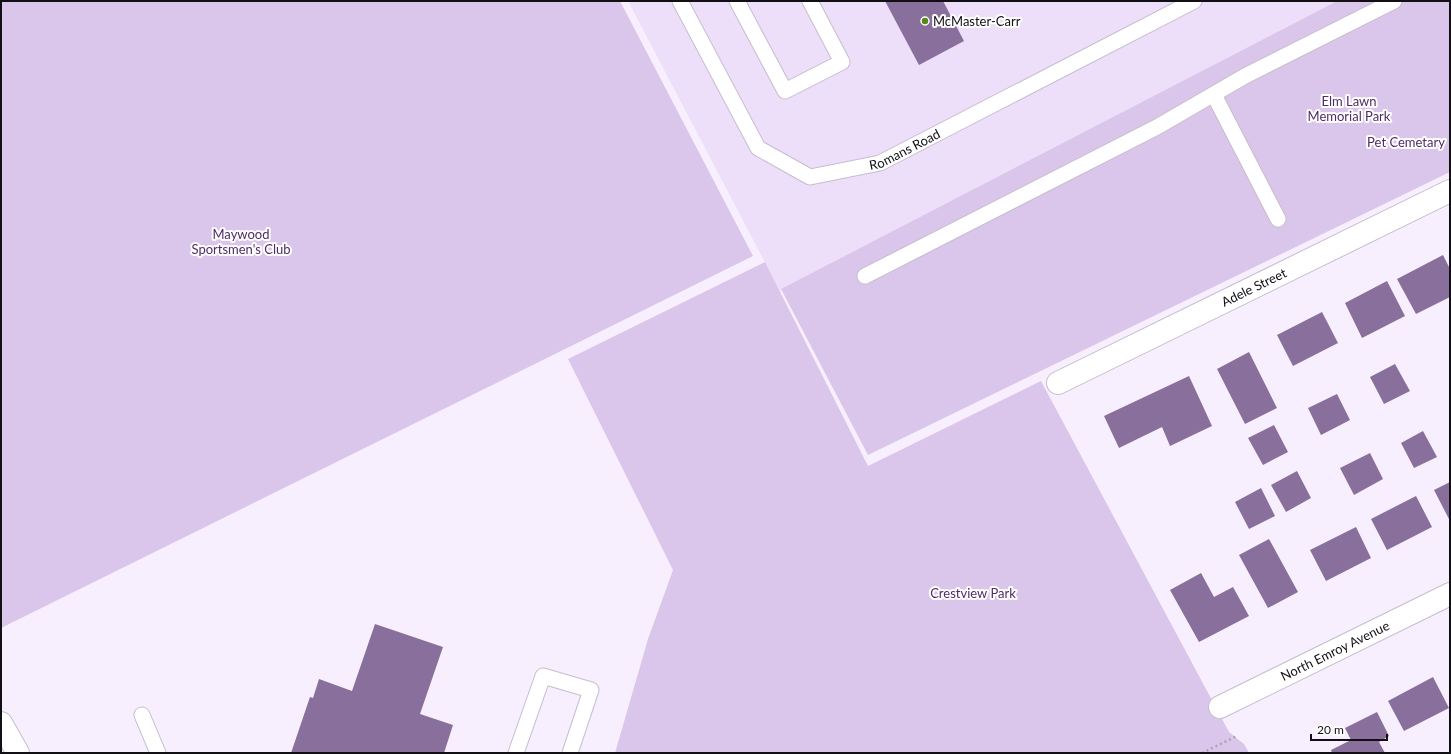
<svg xmlns="http://www.w3.org/2000/svg" width="1451" height="754" font-family="Lato,sans-serif">
<style>
.built{fill:#eddff9}
.green{fill:#dac6ea}
.building{fill:#896f9c}
.lines{fill:none;stroke-linecap:round;stroke-linejoin:round}
.service-casing{stroke:#c6bdcf;stroke-width:17}
.minor-casing{stroke:#c6bdcf;stroke-width:24}
.path{stroke:#aba5b1;stroke-width:2.5;stroke-dasharray:2 3;stroke-linecap:butt}
.service{stroke:#fff;stroke-width:15}
.minor{stroke:#fff;stroke-width:22}
.poi-dot{fill:#5b8716;stroke:#fff;stroke-width:1.5}
.labels{text-anchor:middle;stroke-width:4;stroke-linejoin:round;paint-order:stroke}
.poi-label{font-size:13px;fill:#110e14;stroke:#fff;text-anchor:start}
.park-label{font-size:13px;fill:#4f2c67;stroke:#fff}
.street-label{font-size:13px;fill:#110e14;stroke:#fff}
</style>
<rect width="100%" height="100%" fill="#f7effe"/>
<path class="built" d="M628,1H1337L780,291Z"/>
<path class="green" d="M1,1H620L753,256L1,628Z
M1337,1H1450V172L868,455L781,289Z
M765,262L868,466L1041,381L1229,732L1244,744L1249,753H615L648,639L673,570L568,359Z"/>
<path class="building" d="M885,1H943L964,41L919,65Z
M1443,255L1450,269V297L1416,314L1397,279Z
M1387,281L1405,316L1362,338L1345,303Z
M1322,312L1338,343L1293,366L1277,335Z
M1249,352L1277,408L1245,424L1217,369Z
M1395,364L1410,391L1384,404L1370,377Z
M1189,376L1212,426L1170,446L1162,427L1119,448L1104,416Z
M1337,394L1350,420L1321,435L1308,408Z
M1274,425L1288,452L1263,465L1248,438Z
M1423,431L1437,457L1414,468L1401,443Z
M1370,453L1383,479L1354,495L1340,468Z
M1297,471L1311,498L1286,512L1271,485Z
M1450,482V521L1434,490Z
M1261,488L1275,516L1249,529L1235,502Z
M1416,496L1432,527L1387,550L1371,519Z
M1356,527L1371,558L1326,581L1310,550Z
M1269,539L1298,592L1268,608L1239,555Z
M1201,573L1214,597L1233,587L1249,616L1199,642L1170,590Z
M375,624L443,647L420,714L453,725L444,753H291L310,697L313,698L319,679L352,691Z
M1433,677L1449,708L1404,731L1388,701Z
M1377,712L1389,736L1379,742L1385,753H1332L1331,750L1351,740L1345,728Z"/>
<g class="lines">
<g class="service-casing">
<g id="service">
<path id="s1" d="M680,1L758,148L810,177L880,163L1194,1"/>
<path d="M737,1L785,91L842,62L810,1"/>
<path d="M1214,95L1278,219"/>
<path d="M865,276L1157,127L1245,76L1394,1"/>
<path d="M142,715L158,753"/>
<path d="M516,753L543,676L591,690L570,753"/>
</g>
</g>
<g class="minor-casing">
<g id="minor">
<path id="s2" d="M1058,383L1450,191"/>
<path id="s3" d="M1220,707L1450,594"/>
<path d="M1,723L18,753"/>
</g>
</g>
<path class="path" d="M1202,753L1237,736"/>
<use href="#service" class="service"/>
<use href="#minor" class="minor"/>
</g>
<circle class="poi-dot" cx="925" cy="21" r="4"/>
<g class="labels">
<g class="poi-label">
<text x="933" y="26">McMaster-Carr</text>
</g>
<g class="park-label">
<text x="1349" y="106">Elm Lawn<tspan x="1349" dy="15">Memorial Park</tspan></text>
<text x="1406" y="147">Pet Cemetary</text>
<text x="241" y="239">Maywood<tspan x="241" dy="15">Sportsmen's Club</tspan></text>
<text x="973" y="598">Crestview Park</text>
</g>
<g class="street-label">
<text dy="5" stroke="none"><textPath href="#s1" startOffset="325">Romans Road</textPath></text>
<text dy="5" stroke="none"><textPath href="#s2" startOffset="218">Adele Street</textPath></text>
<text dy="5" stroke="none"><textPath href="#s3" startOffset="128">North Emroy Avenue</textPath></text>
</g>
</g>
<rect width="1451" height="754" fill="none" stroke="#110e14" stroke-width="4"/>
<path d="M1311 734v6h76v-6" fill="none" stroke="#110e14" stroke-width="2"/>
<text x="1317" y="734" font-size="12" fill="#110e14" stroke="#ffffff" stroke-width="3" paint-order="stroke">20 m</text>
</svg>
